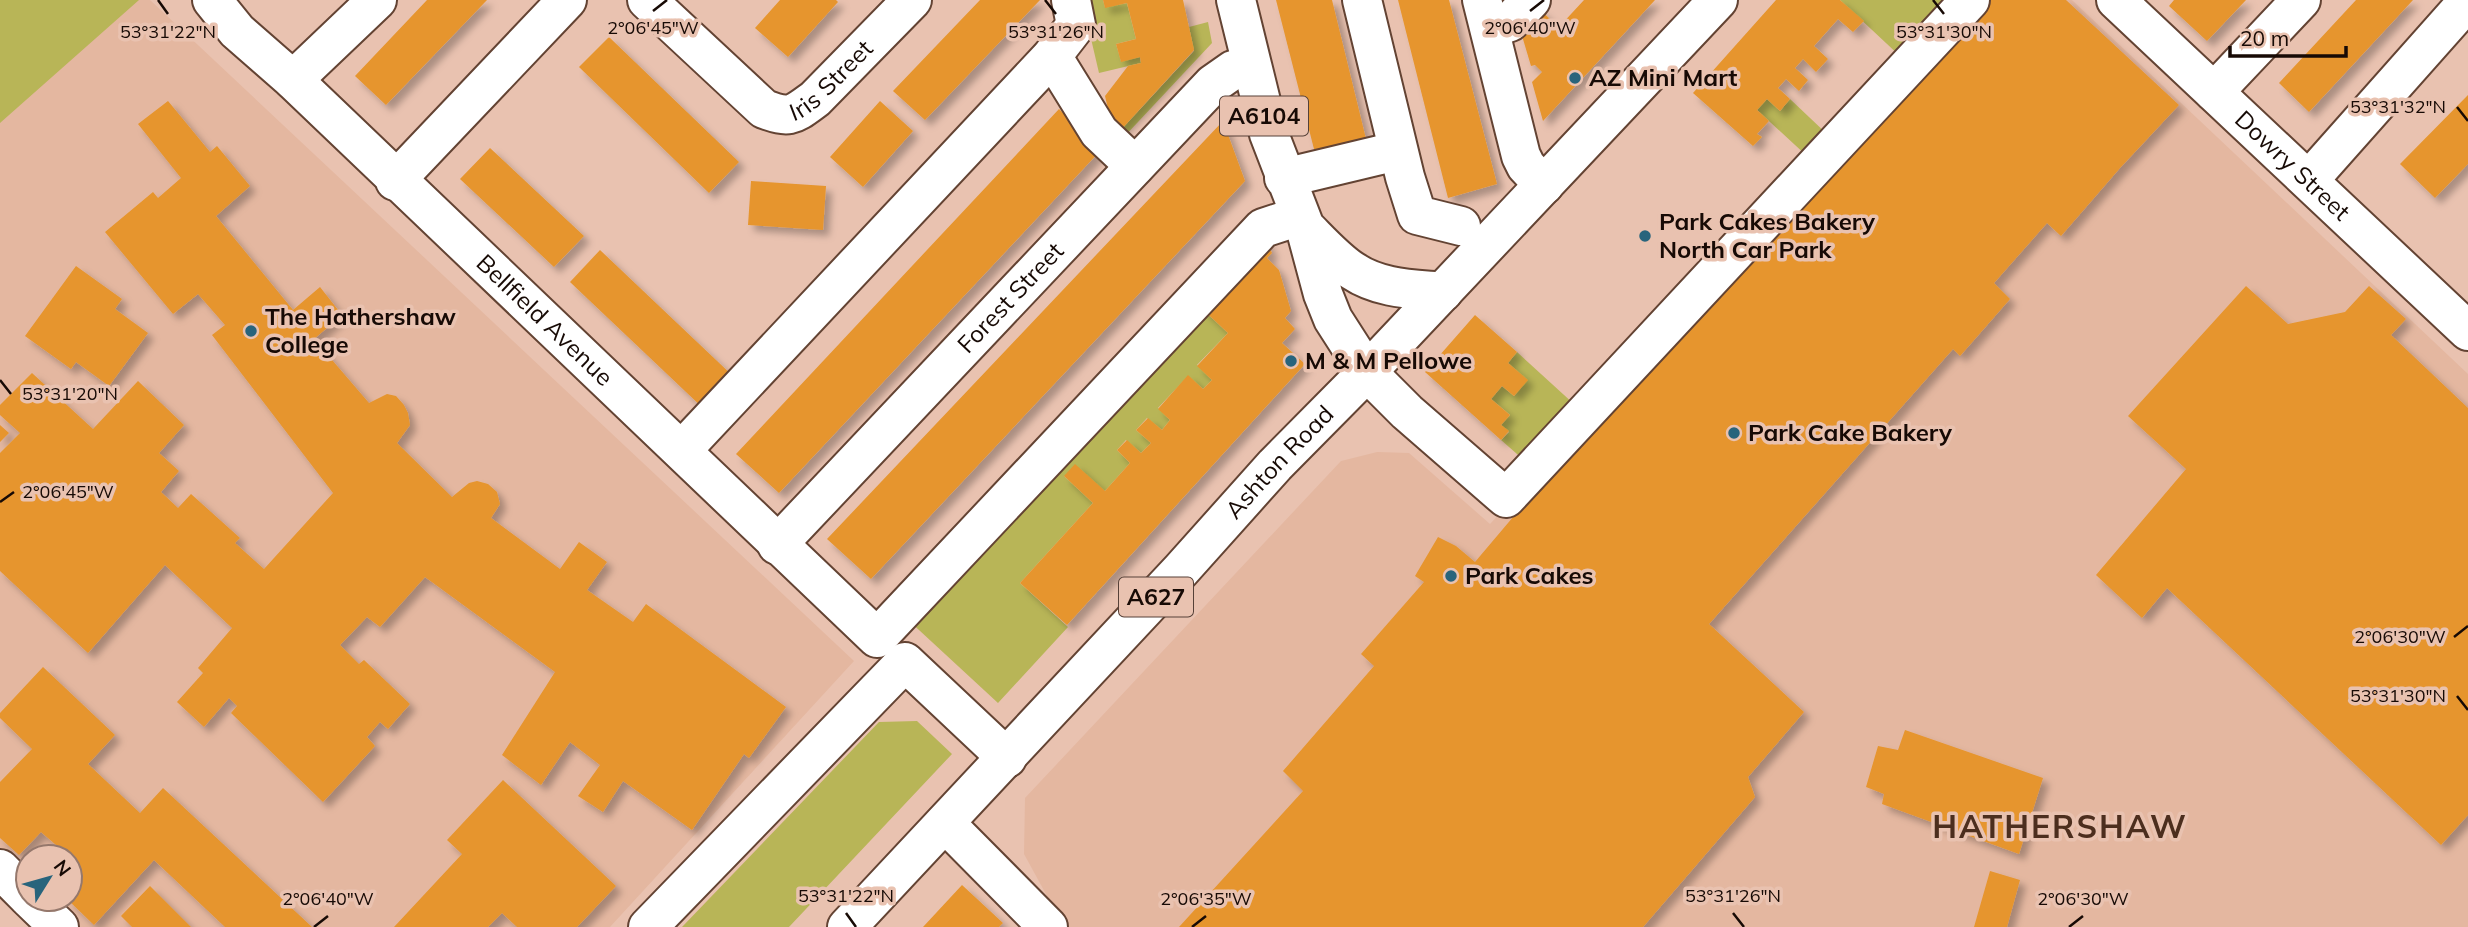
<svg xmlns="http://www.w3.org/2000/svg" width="2468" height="927" font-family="Mulish,sans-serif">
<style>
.built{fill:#e4b7a0;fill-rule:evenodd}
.green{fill:#b8b557}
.building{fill:#e6952d;filter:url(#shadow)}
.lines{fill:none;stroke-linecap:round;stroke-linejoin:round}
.minor-casing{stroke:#634333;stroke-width:42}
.major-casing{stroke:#634333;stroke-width:42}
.highway-casing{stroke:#634333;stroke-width:42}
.minor{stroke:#fff;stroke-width:38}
.major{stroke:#fff;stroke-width:38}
.highway{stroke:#fff;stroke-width:38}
.ticks{fill:none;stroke:#170a05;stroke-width:2.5}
.poi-dot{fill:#28647c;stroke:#e9c2b0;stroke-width:2.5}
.labels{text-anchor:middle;stroke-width:7;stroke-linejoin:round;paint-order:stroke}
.shield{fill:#e9c2b0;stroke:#564138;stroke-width:2}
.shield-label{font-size:23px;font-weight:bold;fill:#170a05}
.street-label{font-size:24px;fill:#170a05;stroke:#e9c2b0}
.poi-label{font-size:24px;font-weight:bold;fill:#170a05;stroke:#e9c2b0;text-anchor:start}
.district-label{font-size:32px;font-weight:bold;letter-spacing:2px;fill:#4c2e1e;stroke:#e9c2b0}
.ticks-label{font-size:18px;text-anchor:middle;fill:#170a05;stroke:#e9c2b0;stroke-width:7;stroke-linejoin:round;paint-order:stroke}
</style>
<defs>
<filter id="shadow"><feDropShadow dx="6" dy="6" stdDeviation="3.5" flood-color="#0004"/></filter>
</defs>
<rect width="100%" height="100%" fill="#e9c2b0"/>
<path class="built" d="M0,0H150L854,661L610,927H44L0,886ZM28,857H70V899H28Z
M1980,0H2072L2468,374V927H1064L1024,854L1025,798L1341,461L1377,452L1409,453L1490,524Z"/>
<path class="green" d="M0,0H139L0,123Z
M1082,0H1103L1105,7L1127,3L1136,39L1116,44L1121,61L1140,57L1141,63L1099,73Z
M1840,0H1955L1902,58Z
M1208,22L1212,43L1123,138L1118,133L1194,51L1189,27Z
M1767,99L1780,111L1790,99L1828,135L1808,157L1757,110Z
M1197,304L1228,333L1197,365L1212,380L1203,389L1188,376L1158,408L1170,420L1162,430L1147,418L1136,430L1151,443L1141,453L1126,440L1117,450L1130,463L1105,491L1064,476L1093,503L1020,583L1068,627L998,703L906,618Z
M1517,352L1575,405L1525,461L1501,440L1509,432L1501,425L1510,415L1491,399L1502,386L1514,396L1527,380L1508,363Z
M917,721L952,754L789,927H682L879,722Z"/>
<path class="building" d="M427,0H487L386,105L355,76Z
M780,0H836L838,2L788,57L755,28Z
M980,0H1040L925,120L893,91Z
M1103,0H1183L1194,50L1118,133L1113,130L1105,96L1128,66L1141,63L1140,57L1121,62L1116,44L1136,39L1127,3L1105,8Z
M1276,0H1332L1366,139L1315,153Z
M1398,0H1449L1497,184L1448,198Z
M1584,0H1655L1543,121L1532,82L1542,72L1535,65L1531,66L1520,29L1539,9L1559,27Z
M1776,0H1840L1864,21L1853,32L1838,19L1814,46L1828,59L1816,72L1803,59L1795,68L1808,80L1799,91L1786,79L1778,88L1790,99L1780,111L1767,99L1757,110L1769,121L1757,134L1762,137L1753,146L1693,93Z
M1985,0H2066L2179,105L2120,168L2061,236L2047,223L1994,283L2010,299L1960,356L1953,349L1709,624L1804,712L1748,777L1755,797L1643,927H1179L1303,791L1283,771L1374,666L1361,654L1424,582L1415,576L1438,537L1456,546L1475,562L1519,510Z
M2174,0H2246L2207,41L2169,6Z
M2356,0H2413L2309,112L2279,83Z
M609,37L739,162L709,193L579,67Z
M2468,95V164L2435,198L2400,164Z
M168,101L210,152L217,146L250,186L216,216L293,310L320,287L342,315L314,339L369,403L387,394L396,396L404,405L408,413L410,425L397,443L452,497L469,483L477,481L488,484L497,492L500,504L491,518L560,569L579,542L607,562L587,590L633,622L646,604L786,707L749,758L744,754L692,830L623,781L603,812L578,796L600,765L570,742L541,785L502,755L555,672L425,577L380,627L367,617L340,645L359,664L364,660L410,704L388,729L380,722L367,737L375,746L323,802L231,713L237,706L229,698L204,727L177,702L203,673L198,668L232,628L165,565L88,653L0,571V453L20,433L0,415V405L32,373L93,429L138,381L184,425L159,453L179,471L161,492L178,508L191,494L240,538L235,543L264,569L333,493L212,335L225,325L198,294L173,314L105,232L153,192L158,198L181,178L138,124Z
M880,101L913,131L863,187L830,157Z
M1059,109L1101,150L779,493L736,454Z
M1223,121L1245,181L871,579L827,539Z
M490,148L584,236L554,267L460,179Z
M751,181L826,186L823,230L748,225Z
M1263,235L1272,253L1267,258L1279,270L1291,311L1285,318L1295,329L1282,343L1305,364L1067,625L1020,583L1093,503L1064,476L1075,464L1105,491L1130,463L1117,450L1127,440L1141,453L1151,443L1136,430L1148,418L1162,430L1170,420L1158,409L1188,375L1203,389L1212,380L1197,366L1228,333L1197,304Z
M600,250L735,378L705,410L570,282Z
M76,266L122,299L115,309L148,333L109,386L76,362L71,369L25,336Z
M2246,286L2288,324L2345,312L2369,286L2406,319L2391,335L2468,408V815L2441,845L2167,588L2142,618L2096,575L2186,469L2128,416Z
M1475,315L1517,352L1508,363L1528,380L1514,396L1502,386L1491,399L1510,415L1501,425L1509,431L1501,440L1425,372Z
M0,425L9,433L0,442Z
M43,667L115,735L88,764L140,813L163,788L312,927H225L154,860L94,925L67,899H70V867L74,863L70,857L41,832L19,855L0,838V782L32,749L0,718V713Z
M1905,730L2043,778L2019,854L1882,804L1884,794L1866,787L1878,746L1898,750Z
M503,780L616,886L577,927H517L502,913L488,927H394L462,854L447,840Z
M1990,871L2020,880L2007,927H1974Z
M962,885L1003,923L999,927H923Z
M150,886L191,927H132L121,916Z"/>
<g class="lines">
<g class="minor-casing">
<g id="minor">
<path id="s1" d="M212,0L237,31L293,80L877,638L1263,228L1300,216"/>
<path id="s2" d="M647,0L764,109C791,119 793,115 815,99L912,0"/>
<path d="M1362,0L1405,177L1417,215L1461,226"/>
<path d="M1482,0L1521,156L1526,166L1544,185"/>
<path id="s3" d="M2116,0L2468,331"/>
<path d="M1490,29L1510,22L1531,0"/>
<path d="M1052,56L1099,132L1135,166"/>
<path d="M293,80L377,0"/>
<path d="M2214,92L2301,0"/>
<path d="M1284,178L1380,155"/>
<path d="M2309,180L2468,1"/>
<path d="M395,181L567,0"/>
<path d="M1367,372L1407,412L1506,498L1970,0"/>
<path d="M682,450L1052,56L1076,25L1071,0"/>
<path id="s4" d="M777,545L1213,84L1233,70L1251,65"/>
<path d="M945,823L1048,927"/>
<path d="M0,869L28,897"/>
<path d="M30,899L59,927"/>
<path d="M648,927L905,662L1007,758"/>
</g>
</g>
<g class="major-casing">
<path id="major" d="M1236,0L1269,134L1305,227L1323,294L1333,319L1367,372
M1305,227C1320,242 1336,260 1353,271C1380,289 1413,289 1443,292"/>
</g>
<g class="highway-casing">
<g id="highway">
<path id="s5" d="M847,927L1181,570L1275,465L1367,372L1718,0"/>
</g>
</g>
<use href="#minor" class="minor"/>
<use href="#major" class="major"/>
<use href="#highway" class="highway"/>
</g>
<path class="ticks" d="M158,0L168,14M1045,0L1056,14M1933,0L1944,14M653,11L667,0M1530,11L1544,0M2457,107L2468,121M0,380L11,394M0,502L14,492M2454,637L2468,626M2457,696L2468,710M846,913L856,927M1733,913L1744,927M314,927L328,916M1192,927L1206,916M2069,927L2083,916"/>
<g class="poi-dot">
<circle cx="1575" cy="78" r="7"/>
<circle cx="1645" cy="236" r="7"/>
<circle cx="251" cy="331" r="7"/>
<circle cx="1291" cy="361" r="7"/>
<circle cx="1734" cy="433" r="7"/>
<circle cx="1451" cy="576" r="7"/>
</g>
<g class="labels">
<g class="shield">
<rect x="1220" y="96.5" width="88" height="39" rx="5"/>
<rect x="1119" y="577.5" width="74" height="39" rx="5"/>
</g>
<g class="shield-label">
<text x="1264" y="124">A6104</text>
<text x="1156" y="605">A627</text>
</g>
<g class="street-label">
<text dy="8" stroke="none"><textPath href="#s2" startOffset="240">Iris Street</textPath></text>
<text dy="8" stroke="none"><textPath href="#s3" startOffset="242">Dowry Street</textPath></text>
<text dy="8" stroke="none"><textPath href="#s4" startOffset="340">Forest Street</textPath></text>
<text dy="8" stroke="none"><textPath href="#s1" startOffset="462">Bellfield Avenue</textPath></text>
<text dy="8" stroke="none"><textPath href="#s5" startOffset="635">Ashton Road</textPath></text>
</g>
<g class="poi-label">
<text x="1589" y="86">AZ Mini Mart</text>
<text x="1659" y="230">Park Cakes Bakery<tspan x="1659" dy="28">North Car Park</tspan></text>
<text x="265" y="325">The Hathershaw<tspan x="265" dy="28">College</tspan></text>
<text x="1305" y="369">M &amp; M Pellowe</text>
<text x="1748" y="441">Park Cake Bakery</text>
<text x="1465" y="584">Park Cakes</text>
</g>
<g class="district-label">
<text x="2060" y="838">HATHERSHAW</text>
</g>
</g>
<g class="ticks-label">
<text x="653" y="34">2°06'45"W</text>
<text x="1530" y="34">2°06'40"W</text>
<text x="168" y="38">53°31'22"N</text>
<text x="1056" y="38">53°31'26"N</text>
<text x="1944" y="38">53°31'30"N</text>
<text x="2398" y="113">53°31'32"N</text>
<text x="70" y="400">53°31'20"N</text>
<text x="68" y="498">2°06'45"W</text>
<text x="2400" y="643">2°06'30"W</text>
<text x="2398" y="702">53°31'30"N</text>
<text x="846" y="902">53°31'22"N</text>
<text x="1733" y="902">53°31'26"N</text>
<text x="328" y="905">2°06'40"W</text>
<text x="1206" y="905">2°06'35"W</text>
<text x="2083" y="905">2°06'30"W</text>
</g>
<g transform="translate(49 878) rotate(53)"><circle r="33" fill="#e9c2b0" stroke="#95786c" stroke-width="2"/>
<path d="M0-5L12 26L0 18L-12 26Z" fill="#28647c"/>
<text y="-10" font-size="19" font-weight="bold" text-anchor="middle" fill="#170a05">N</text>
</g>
<path d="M2230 46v10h116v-10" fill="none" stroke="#170a05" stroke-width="3.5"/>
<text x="2240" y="46" font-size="21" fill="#170a05" stroke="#e9c2b0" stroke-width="5" paint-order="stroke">20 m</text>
</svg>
